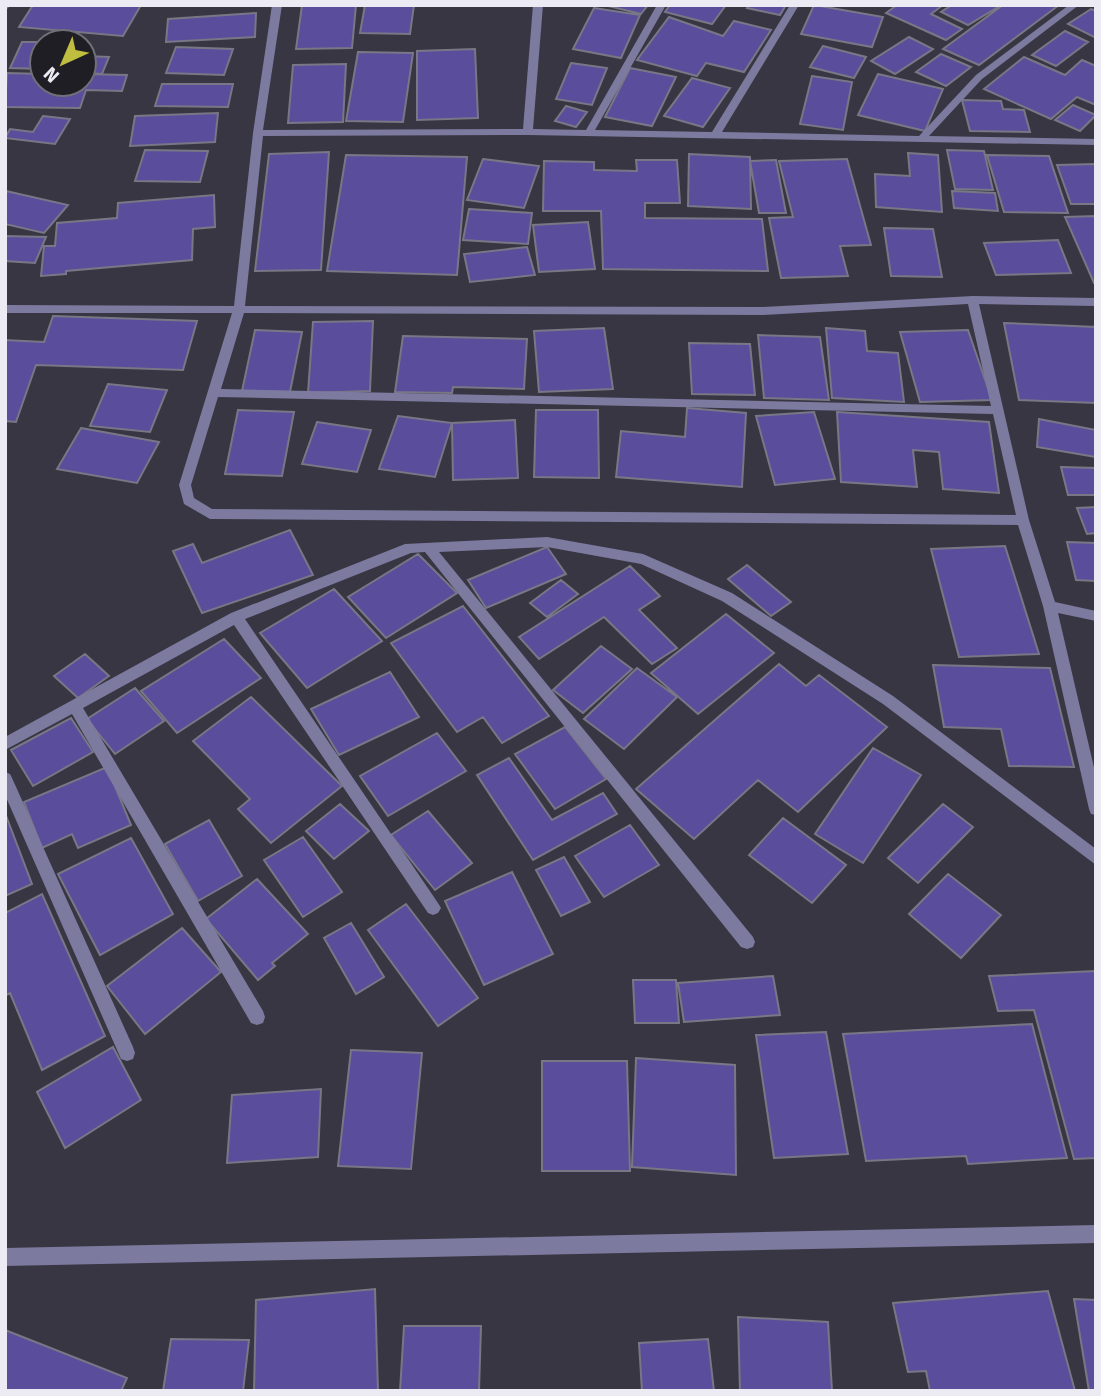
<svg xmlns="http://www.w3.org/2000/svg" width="1101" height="1396" font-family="'Fira Sans',sans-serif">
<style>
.building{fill:#5a4d9c;stroke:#787785;stroke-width:2}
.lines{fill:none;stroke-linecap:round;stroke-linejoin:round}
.street{fill:#7d7a9f;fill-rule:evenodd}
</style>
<rect width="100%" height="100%" fill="#373642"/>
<path class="building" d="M33,5H141L123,36L19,27Z
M302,5H356L352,48L296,49Z
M365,5H414L410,34L360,33Z
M604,5H648L641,14Z
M670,5H726L712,24L665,12Z
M749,5H786L780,15L747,8Z
M814,5L883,17L872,47L801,34Z
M897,5H943L931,14L962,29L946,40L886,13Z
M952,5H994L998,7L968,25L941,12Z
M1003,5H1059L979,65L943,49Z
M594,8L640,15L621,58L573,49Z
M1091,9L1096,11V38L1068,24Z
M256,13L255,37L166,42L168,19Z
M669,17L723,36L734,21L771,30L744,72L706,63L697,76L637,60Z
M1065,31L1088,42L1056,66L1032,55Z
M909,37L933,49L895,74L871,61Z
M22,42H42V69L10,68Z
M823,46L866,57L854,78L810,67Z
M176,47L233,49L224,75L166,73Z
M475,49L478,118L417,120V51Z
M358,52L413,53L403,122L346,121Z
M941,54L971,67L946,86L916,72Z
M84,56L109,57L102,74L84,73Z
M1024,57L1065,75L1082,60L1096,66V105L1077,97L1051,119L984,89Z
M571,63L607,68L592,105L556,99Z
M346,64L343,122L288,123L293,65Z
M630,68L676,77L652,126L605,117Z
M7,73L42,74V84H84V74L127,75L122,91L86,90L80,108L5,107Z
M878,74L943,89L925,131L858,115Z
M812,76L852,82L843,130L800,124Z
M692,78L730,88L703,127L664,116Z
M162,84H233L228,107L155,106Z
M962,100L1001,101L1003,109L1024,110L1030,132L970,131Z
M1073,105L1096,115L1080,131L1055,120Z
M566,106L587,112L576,127L555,121Z
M218,113L215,142L130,146L135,116Z
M43,116L70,119L55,144L5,138L10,129L33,132Z
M145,150L208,151L200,182L135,181Z
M947,150L984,151L993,190L955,189Z
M329,152L321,270L255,271L269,154Z
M908,153L938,155L942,212L876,207L875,174L910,176Z
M689,154L750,157L751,209L688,206Z
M346,155L467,157L457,275L327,271Z
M987,155L1049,156L1068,213L1004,212Z
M483,159L539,166L524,208L467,200Z
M847,159L871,245L840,246L848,276L781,278L769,218L793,217L779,161Z
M636,160H677L680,203H645V218L762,219L768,271L603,269L601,211H543L544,161L594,162V170L637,171Z
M776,160L786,213H759L750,161Z
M1096,164V204H1071L1057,165Z
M6,191L68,205L44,233L5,224Z
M952,191L995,193L998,211L954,208Z
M214,195L215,227L193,229L192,260L66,271V274L41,276L44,246H55L57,223L117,218L118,203Z
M469,209L532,213L528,244L463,240Z
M1096,216V283H1094L1065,217Z
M588,222L595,269L539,272L533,225Z
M884,228L933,229L942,277L891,276Z
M5,236L46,237L35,263L5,261Z
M1058,240L1071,273L996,275L984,243Z
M527,247L535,275L470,282L464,254Z
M53,316L197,321L183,370L36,365L16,422L5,421V340L44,342Z
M373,321L370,391L308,393L313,322Z
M1004,323L1096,327V403L1019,400Z
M604,328L613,389L539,392L534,331Z
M826,328L865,331L867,351L898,353L904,402L832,398Z
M255,330L302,332L290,392L242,391Z
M968,330L992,400L920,402L900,332Z
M758,335L820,337L829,400L764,398Z
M403,336L527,339L524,389L453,387L452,393L395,392Z
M689,343L750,344L755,395L692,394Z
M108,384L167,390L150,432L90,426Z
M687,408L746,413L742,487L616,477L621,431L685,437Z
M238,410L294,412L282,476L225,474Z
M536,410H598L599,478L534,477Z
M814,412L835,479L775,485L756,416Z
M837,412L989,422L999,493L943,489L939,452L913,450L917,487L841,482Z
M398,416L452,423L435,477L379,469Z
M1039,419L1096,430V457L1037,447Z
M515,420L518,478L453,480L452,423Z
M317,422L371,430L357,472L302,464Z
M81,428L159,442L137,483L57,469Z
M1061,467L1096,468V495H1068Z
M1096,507V533L1087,534L1077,508Z
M290,530L313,575L202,613L173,551L193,544L202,563Z
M1067,542L1096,543V581L1076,580Z
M1005,546L1039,654L959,657L931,549Z
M547,547L566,574L486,608L468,580Z
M418,554L457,593L386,638L348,597Z
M747,565L791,602L771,616L728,579Z
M630,566L660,596L639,610L677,648L652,664L604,617L539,659L519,637Z
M561,580L578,594L547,617L530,603Z
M334,589L382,641L307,688L260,633Z
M463,606L549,716L502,743L483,717L457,732L391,643Z
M726,614L774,653L698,714L651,673Z
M224,639L261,678L177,733L141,691Z
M601,646L632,669L583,713L553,690Z
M85,654L109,676L78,698L54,676Z
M779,664L806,686L819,675L887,727L798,812L758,780L694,839L636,789Z
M933,665L1050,668L1074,767L1009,766L1001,729L944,727Z
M637,668L677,697L624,749L584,719Z
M390,672L419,717L339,755L311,709Z
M135,688L164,721L115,754L87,719Z
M251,697L342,786L271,843L238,809L250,799L193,741Z
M71,718L93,752L33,786L11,750Z
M565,727L606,779L555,809L515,754Z
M437,733L466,771L388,816L360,776Z
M873,748L921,775L863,863L815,834Z
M509,758L552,820L603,793L617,814L533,860L477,775Z
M107,767L131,825L78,848L72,834L42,848L24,802Z
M340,804L369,831L334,859L306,831Z
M943,804L973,827L918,883L888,858Z
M428,811L472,863L435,890L391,835Z
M5,813L32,884L5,896Z
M783,818L846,865L812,903L749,855Z
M209,820L242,876L198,901L165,844Z
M630,825L659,865L604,897L575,856Z
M303,837L342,892L303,917L264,860Z
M131,838L173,914L100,955L58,874Z
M564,857L590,902L561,916L536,870Z
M512,872L553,954L484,985L445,901Z
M948,874L1001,915L961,958L909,914Z
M257,879L308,934L272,963L275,966L258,980L206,919Z
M42,894L105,1036L42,1070L10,993L5,996V913Z
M406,904L478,998L438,1026L368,930Z
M351,923L384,977L356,994L324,938Z
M182,928L221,972L145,1034L107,986Z
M1095,971L1096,1158L1074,1159L1034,1010L998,1011L989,976Z
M773,976L780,1015L684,1022L678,983Z
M633,980H676L679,1023H635Z
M1032,1024L1067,1158L968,1164L966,1156L866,1161L843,1034Z
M826,1032L848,1154L774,1158L756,1035Z
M113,1047L141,1100L65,1148L37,1092Z
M351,1050L422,1053L411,1169L338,1166Z
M636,1058L735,1065L736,1175L632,1167Z
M542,1061H627L630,1171H542Z
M321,1089L318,1157L227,1163L232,1095Z
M375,1289L378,1391H254L256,1300Z
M1048,1291L1075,1391H930L926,1371L908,1372L893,1303Z
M1074,1299L1096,1300V1391H1089Z
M738,1317L828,1322L832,1391H740Z
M404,1326H481L479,1391H400Z
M5,1330L127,1378L121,1391H5Z
M171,1339L249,1340L243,1391H163Z
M708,1339L714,1391H642L639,1343Z"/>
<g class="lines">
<path class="street" d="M5,5H11L5,11Z
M272,5H282L263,130L523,129L533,5H543L533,129L586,130L657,5H666L595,130L712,132L790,5H799L722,132L919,136L976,75L1069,5H1079L982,79L929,136L1096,139V145L528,135L263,136L245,306L763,307L973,296L1096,298V306L979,304L1029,520L1055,602L1096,611V621L1058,613L1096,776V815L1091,814L1089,809L1043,606L1018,525L210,519L184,504L179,485L232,313H5V305L234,306L253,133ZM968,304L991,406L221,389L244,313L763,315ZM218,397L993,414L1016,515L212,509L194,498L191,485Z
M547,537L643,554L732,593L893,696L1096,849V865L883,704L722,601L641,564L547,547L439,552L753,937L755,942L753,947L747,949L741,947L425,552L411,553L245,619L438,903L441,908L438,913L433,915L428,913L234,625L83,708L263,1011L265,1017L263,1023L257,1025L251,1023L72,714L5,750V737L231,613L405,544Z
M5,772L10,774L12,778L133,1047L135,1053L133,1059L127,1061L121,1059L5,795Z
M1096,1225V1243L5,1266V1248Z"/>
</g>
<rect width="1101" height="1396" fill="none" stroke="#ecebf4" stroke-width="14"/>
<g transform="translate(63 63) rotate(224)"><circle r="33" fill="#1e1e24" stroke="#707077" stroke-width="2"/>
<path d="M0-5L12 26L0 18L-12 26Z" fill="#c0be41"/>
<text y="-10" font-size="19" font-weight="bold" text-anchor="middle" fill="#ecebf4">N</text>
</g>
</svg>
